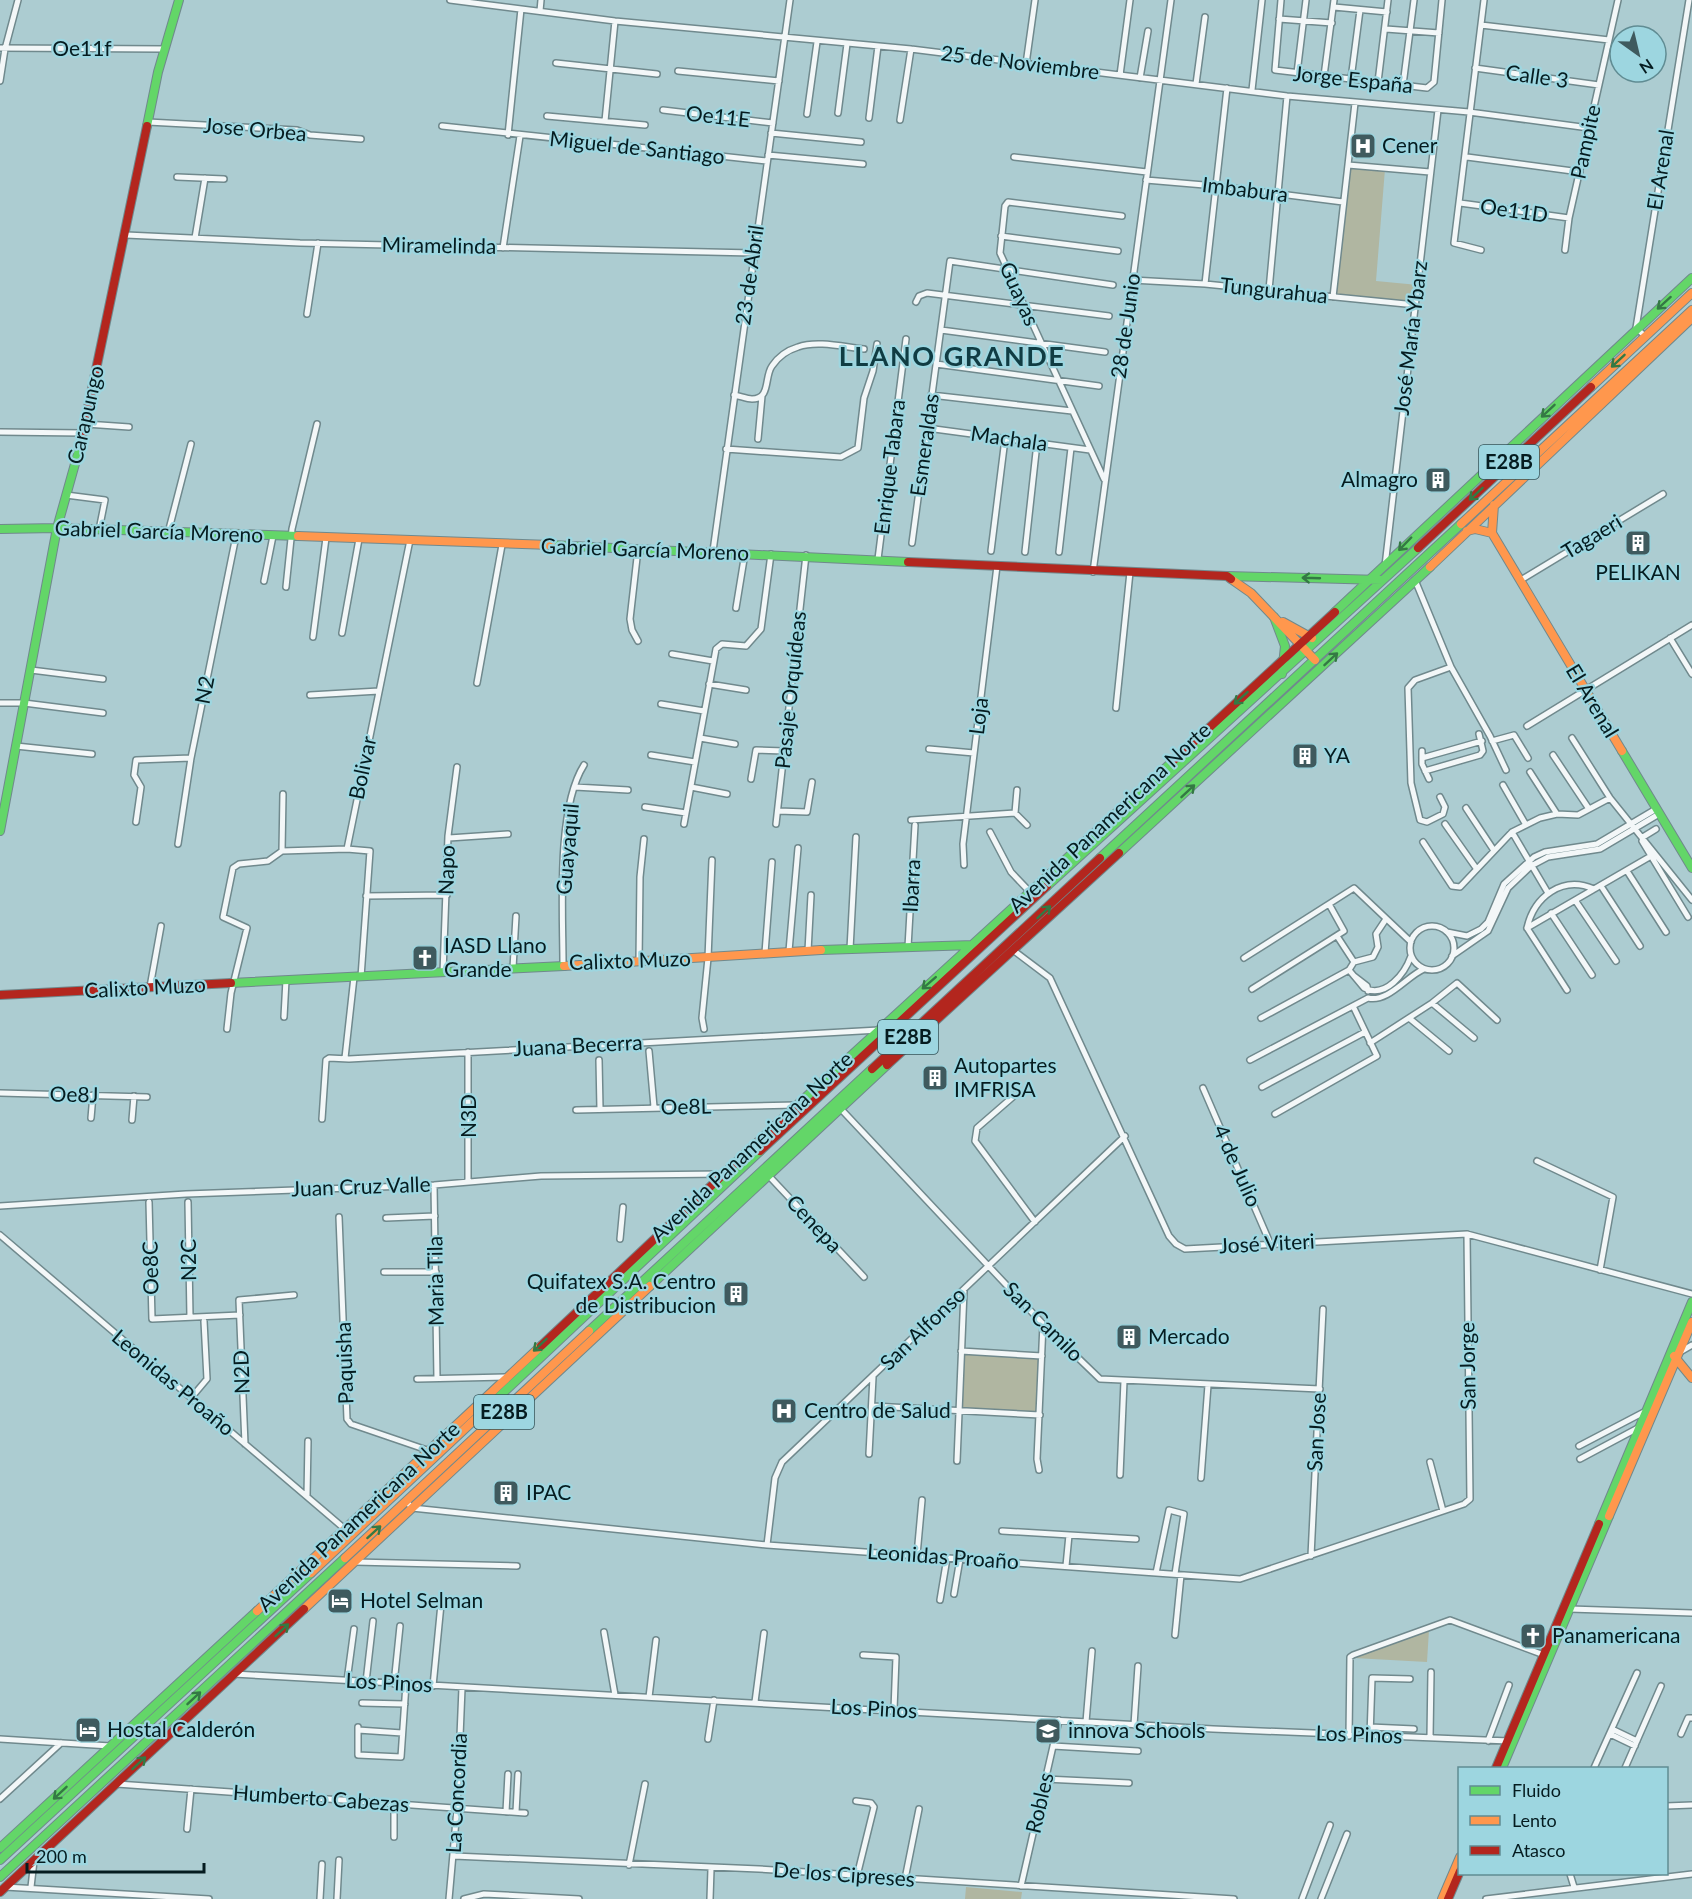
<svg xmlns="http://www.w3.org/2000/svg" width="1692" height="1899" font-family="Lato,sans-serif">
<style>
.green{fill:#b0b6a1}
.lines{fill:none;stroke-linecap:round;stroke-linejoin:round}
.street-casing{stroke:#70898d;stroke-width:8}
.fast-casing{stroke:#70898d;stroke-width:10}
.slow-casing{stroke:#70898d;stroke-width:10}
.jam-casing{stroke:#70898d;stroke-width:10}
.street{stroke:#f3f7f8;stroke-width:5}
.fast{stroke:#63d668;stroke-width:8}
.slow{stroke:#ff974d;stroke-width:8}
.jam{stroke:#b3261e;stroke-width:8}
.oneway{stroke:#347944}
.labels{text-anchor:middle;stroke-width:4.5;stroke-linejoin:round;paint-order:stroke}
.shield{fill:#9dd6e0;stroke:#33545a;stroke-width:1.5}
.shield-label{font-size:20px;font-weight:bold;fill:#051c20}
.street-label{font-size:21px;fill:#051c20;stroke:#9dd6e0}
.poi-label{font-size:21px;fill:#051c20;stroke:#9dd6e0;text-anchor:start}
.district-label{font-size:27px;font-weight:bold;letter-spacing:1.5px;fill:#103c43;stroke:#9dd6e0}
</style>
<rect width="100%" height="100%" fill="#acccd1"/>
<path class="green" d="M1348,165L1385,169L1376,281L1418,285L1416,305L1333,297Z
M963,1353L1040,1358L1037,1413L960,1410Z
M1429,1630L1427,1662L1354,1658L1358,1655Z
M966,1887L1022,1892L1021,1899H965Z"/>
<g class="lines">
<g class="street-casing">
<path id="street" d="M450,0L615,21L911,49L1287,96L1469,112L1589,128
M1281,0L1275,70L1427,88L1434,82L1442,0
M1334,7L1387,12
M540,11L541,0
M1279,19L1332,23
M1481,25L1609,40
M1386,29L1439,33
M0,48L164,49
M556,63L657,74
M1026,64L1035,0
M1475,68L1599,85
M678,71L779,81
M1297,73L1306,0
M1120,75L1130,0
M1324,76L1334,0
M1140,78L1148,31
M1351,79L1360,10
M0,81L5,49L18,0
M1378,82L1388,0
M1196,84L1205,17
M1403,85L1414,0
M1252,90L1262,0
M663,110L773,123
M838,113L847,44
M807,114L817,42
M547,116L645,125
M869,118L878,46
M900,120L911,49
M605,121L615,21
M148,122L297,130L310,135L361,139
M442,126L767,161
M771,133L861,142
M508,135L521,9
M768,155L863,164
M1014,157L1147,172
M1467,157L1580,172
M1348,165L1430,172
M177,177L224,179
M1146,180L1216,186L1343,202
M1460,203L1569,218
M126,235L300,243L753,253
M1001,236L1118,251
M195,238L205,178
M503,248L520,136
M1481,250L1454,243L1484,0
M1565,250L1569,218L1618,0
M1132,280L1205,284L1416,305
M1205,284L1227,88
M1269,290L1287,96
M1333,297L1355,103
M916,302L919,296L927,293L1109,316
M307,314L318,243
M941,330L1105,352
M1645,336L1636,328L1689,0
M936,364L1099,386
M734,395C740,396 747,399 752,399C771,399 764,377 772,366C778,357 788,350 798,347C817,340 844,347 864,349
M931,395L1072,411
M86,424L129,427
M927,428L1090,450
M0,432L83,433
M758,439L762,396
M726,449L841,457L858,448L864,398L873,371L877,344
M1104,479L1000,253L1005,206L1008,202L1122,216
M66,495L105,500L99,530
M168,533L191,444
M912,543L950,261L1113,285
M638,549L630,619L632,630L638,641
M713,551L790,0
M991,551L1005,439
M1025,552L1037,443
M1059,552L1071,448
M878,559L906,339
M1385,566L1438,110
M1093,572L1171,0
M1415,580L1451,667L1490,736L1506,770
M1521,580L1663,494
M264,581L273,536
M286,587L292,529L317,424
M736,608L745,553
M342,633L359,539
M313,637L326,538
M1670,638L1692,674
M672,654L713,661
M31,670L103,679
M477,683L502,545
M709,684L746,690
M310,695L379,691
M0,703H24L103,713
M661,704L704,711
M1116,708L1130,572
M1527,726L1692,625
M700,738L735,744
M1572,738L1610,798L1692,900
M1492,741L1514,735L1528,758
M16,746L92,754
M929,749L974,753
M1422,751V764L1429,779
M651,755L695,762
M1553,755L1589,809
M1422,758L1482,741
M1425,771L1480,755L1483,751L1479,734
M1530,772L1557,814
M751,779L756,750L784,751
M1503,785L1526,825
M575,787L628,790
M691,787L727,794
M1440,797L1445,807L1443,814L1427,822L1420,820L1411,783L1408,688L1415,680L1451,667
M645,807L686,813
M1466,808L1493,849
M778,811L807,812L812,782
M1015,813L1027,825
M911,820L1015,813L1017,790
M136,822L141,787L134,775L136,760L191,758
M684,824L716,649L722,644L746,646L761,629L771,554
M776,824L806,555
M1445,824L1476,868
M1656,829L1643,837L1642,841L1688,917
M990,832L1011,872L1030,892
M1512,832L1548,893
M449,838L508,834
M1423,842L1452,886L1460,887L1512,832L1540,818L1557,814L1578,815L1610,798
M178,844L191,758L236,536
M282,851L283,794
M964,865L963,844L997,566
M1627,871L1666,932
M1601,886L1640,946
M366,896L447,895
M1575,900L1616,961
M1551,913L1592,975
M1410 948a22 22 0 1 1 44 0a22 22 0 1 1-44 0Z
M1527,928L1651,856
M1527,928C1534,897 1562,875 1594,889
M1527,928L1567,990
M1447,932L1467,936L1481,929L1488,922L1504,884L1534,857L1545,852L1597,844L1656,809
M1337,936L1354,962
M908,947L915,825
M850,949L856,837
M1013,950L1050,978L1169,1236L1176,1244L1185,1249L1467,1234L1692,1294
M789,951L798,848
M808,951L811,895
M765,953L772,862
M1452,956L1488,931L1508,888L1531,866L1548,857L1600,849L1659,814
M1244,958L1354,888L1411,942
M639,961L640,877L644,839
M563,964C563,911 556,809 584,765
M513,968L516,916
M1349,970L1364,988C1386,999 1405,973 1411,956
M443,973L448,836L457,767
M1354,976L1367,986L1368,991
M361,977L370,851L347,849L410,540
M150,987L161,926
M1252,989L1344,931L1329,904
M1432,1003L1474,1038
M284,1017L286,980
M1261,1018L1349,970L1354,962L1373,957L1378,947L1376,934L1386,919
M1409,1018L1449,1051
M227,1029L231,993L247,928L223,917L233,868L239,864L268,861L282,851L347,849
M704,1029L702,1018L708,958L712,860
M1370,1043L1432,1003L1457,983L1497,1020
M649,1051L654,1107
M345,1058L354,977
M599,1060L600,1109
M1250,1060L1368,998C1388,1003 1407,976 1424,969
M1262,1087L1365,1032
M1203,1088L1270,1243
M0,1093L147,1097
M1015,1095L977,1128L975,1141L1035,1222
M840,1108L1043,1324L1100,1379L1320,1389
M576,1110L796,1105
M1275,1114L1377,1056L1354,1008
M91,1118L93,1095
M322,1119L326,1060L329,1058L349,1059L879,1030
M132,1120L134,1096
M1537,1161L1613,1197L1600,1270
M768,1175L864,1277
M468,1180V1052
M434,1185L437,1378
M149,1202L152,1319L240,1315
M188,1202L190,1317
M0,1206L186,1194L434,1185L541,1176L722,1174
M339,1217L347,1419L351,1424L430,1451
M386,1218L435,1216
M0,1235L346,1530
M620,1239L623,1207
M384,1272H436
M961,1351L1042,1356
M1680,1352L1692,1345
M417,1379L506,1377
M191,1398L207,1379L204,1321
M873,1406L1040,1415
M245,1444L239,1300L294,1295
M1579,1446L1646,1411
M869,1454L873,1377
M1580,1459L1638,1428
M957,1461L964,1291
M1430,1462L1443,1511
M1039,1470L1037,1459L1043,1324
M1120,1475L1124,1381
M1201,1478L1208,1385
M307,1496L308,1441
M407,1502L412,1508L767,1545L1240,1579L1464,1504L1470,1499L1467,1234
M1002,1531L1136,1539
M767,1545L775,1478L782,1462L1125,1136
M917,1555L922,1500
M1311,1556L1323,1309
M355,1562L517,1566
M1066,1566L1069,1535
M1156,1573L1169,1510L1184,1514L1175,1574
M954,1594L960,1559
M940,1600L947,1558
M1570,1609L1692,1613
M604,1632L615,1695
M1175,1635L1181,1575
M863,1655L896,1657L894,1710
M234,1674L1213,1729L1509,1741
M347,1681L354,1629
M366,1682L373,1621
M394,1684L400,1626
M433,1686L441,1604
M649,1697L656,1640
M755,1702L764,1633
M362,1703L405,1704
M1086,1722L1092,1651
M1134,1725L1138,1666
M358,1727V1755L401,1757L406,1684
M1370,1727L1414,1729
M1612,1729L1637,1741
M358,1730L402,1733
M1610,1734L1635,1746
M1681,1734L1688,1718H1692
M1349,1736L1350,1657L1353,1655L1450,1620L1544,1655
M1370,1736L1372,1678L1410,1679
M1430,1737L1431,1672
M0,1739L110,1746
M708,1739L714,1700
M1488,1741L1509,1685
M1053,1746L1138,1751
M1594,1768L1637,1673
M1625,1768L1661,1686
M1045,1779L1129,1783
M117,1784L525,1813
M0,1799L61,1743
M856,1801L871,1803L874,1807L857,1876
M1666,1806L1692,1805
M506,1812L508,1774
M516,1812L518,1774
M187,1829L191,1789
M394,1837V1804
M454,1856L759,1869L1234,1899
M629,1865L645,1784
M1570,1874L1574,1887
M905,1879L919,1809
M1021,1886L1059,1720
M5,1887L209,1899
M31,1887L34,1861
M320,1899L322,1864
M337,1899L339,1860
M449,1899L457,1809L462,1688
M464,1899L484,1894L579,1899
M710,1899L711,1869
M1302,1899L1330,1825
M1321,1899L1347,1834
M1486,1899L1692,1874"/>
</g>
<g class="fast-casing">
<path id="fast" d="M147,126L158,72L179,0
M0,529L57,528L298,536
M551,545L908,562
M1227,576L1382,580
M1335,612L1692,278
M1274,617L1285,646L1282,674
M1622,751L1692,868
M0,831L57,528L80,446
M1119,853L1430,567
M1100,858L1461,524
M1047,886L1418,548
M821,950L973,945
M231,983L564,966
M795,1107L1172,762
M650,1286L887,1065
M589,1331L872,1069
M487,1408L760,1151
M1599,1524L1692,1302
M1502,1768L1609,1516
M0,1848L257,1611
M0,1860L311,1573
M0,1877L345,1558"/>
</g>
<g class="slow-casing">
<path id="slow" d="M1591,387L1692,293
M1494,505L1492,533L1622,751
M1461,524L1692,310
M1467,531L1475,529L1492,533
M298,536L551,545
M1430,567L1692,318
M1231,579L1251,593L1315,660
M1283,622L1312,638
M564,966L821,950
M1674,1356L1692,1378
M1609,1516L1692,1322
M345,1558L589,1331
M311,1573L487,1408
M304,1609L650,1286
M257,1611L541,1346
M1442,1899L1460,1857"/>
</g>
<g class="jam-casing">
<path id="jam" d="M80,446L147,126
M1418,548L1591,387
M908,562L1227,576L1231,579
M1172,762L1335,612
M0,995L231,983
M887,1065L1119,853
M872,1069L1100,858
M760,1151L1047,886
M541,1346L795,1107
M1496,1768L1599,1524
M0,1892L304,1609
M1448,1899L1460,1871"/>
</g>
<use href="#street" class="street"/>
<use href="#fast" class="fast"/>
<use href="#slow" class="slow"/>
<use href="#jam" class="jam"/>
</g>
<defs><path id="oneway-shaft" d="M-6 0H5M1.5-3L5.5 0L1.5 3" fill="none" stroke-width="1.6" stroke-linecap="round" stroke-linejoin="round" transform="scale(1.5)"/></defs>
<g class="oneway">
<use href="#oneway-shaft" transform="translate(1664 303) rotate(138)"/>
<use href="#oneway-shaft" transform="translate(1618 361) rotate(137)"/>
<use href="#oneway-shaft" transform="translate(1548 411) rotate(137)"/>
<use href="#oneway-shaft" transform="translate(1476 494) rotate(137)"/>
<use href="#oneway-shaft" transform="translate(1405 544) rotate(134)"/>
<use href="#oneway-shaft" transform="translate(1311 578) rotate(-178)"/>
<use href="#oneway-shaft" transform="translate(1331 659) rotate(-43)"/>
<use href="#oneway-shaft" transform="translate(1241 698) rotate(138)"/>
<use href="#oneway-shaft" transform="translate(1188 791) rotate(-43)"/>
<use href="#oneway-shaft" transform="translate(1044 912) rotate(-43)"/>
<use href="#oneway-shaft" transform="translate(929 983) rotate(139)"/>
<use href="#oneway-shaft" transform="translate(540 1345) rotate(137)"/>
<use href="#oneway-shaft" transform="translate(374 1532) rotate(-42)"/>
<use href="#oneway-shaft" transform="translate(282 1630) rotate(-43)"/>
<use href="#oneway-shaft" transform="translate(194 1698) rotate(-43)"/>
<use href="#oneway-shaft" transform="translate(139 1763) rotate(-43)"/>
<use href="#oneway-shaft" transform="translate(60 1793) rotate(137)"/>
</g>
<defs>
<g id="hospital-square" transform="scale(1.35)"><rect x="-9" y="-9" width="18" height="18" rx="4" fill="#3f5a5e" stroke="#9dd6e0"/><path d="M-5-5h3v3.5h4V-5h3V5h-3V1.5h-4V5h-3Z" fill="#fff"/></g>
<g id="building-square" transform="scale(1.35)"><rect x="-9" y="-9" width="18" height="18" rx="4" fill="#3f5a5e" stroke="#9dd6e0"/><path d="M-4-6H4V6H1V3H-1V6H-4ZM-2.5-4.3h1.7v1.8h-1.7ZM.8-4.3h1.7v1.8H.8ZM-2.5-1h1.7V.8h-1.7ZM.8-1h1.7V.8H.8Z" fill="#fff"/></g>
<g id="church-square" transform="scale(1.35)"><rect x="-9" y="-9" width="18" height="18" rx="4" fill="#3f5a5e" stroke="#9dd6e0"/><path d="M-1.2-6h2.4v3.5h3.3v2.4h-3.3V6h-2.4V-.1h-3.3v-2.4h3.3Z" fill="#fff"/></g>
<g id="hotel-square" transform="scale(1.35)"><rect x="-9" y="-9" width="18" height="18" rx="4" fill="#3f5a5e" stroke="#9dd6e0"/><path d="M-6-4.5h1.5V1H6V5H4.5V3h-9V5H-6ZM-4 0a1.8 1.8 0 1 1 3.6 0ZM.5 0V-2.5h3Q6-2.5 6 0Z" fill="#fff"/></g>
<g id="school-square" transform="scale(1.35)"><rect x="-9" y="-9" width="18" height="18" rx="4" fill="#3f5a5e" stroke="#9dd6e0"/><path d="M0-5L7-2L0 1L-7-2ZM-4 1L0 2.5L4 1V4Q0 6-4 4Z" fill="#fff"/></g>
</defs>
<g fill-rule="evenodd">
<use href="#hospital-square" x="1363" y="146"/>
<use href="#building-square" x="1438" y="480"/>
<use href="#building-square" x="1638" y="543"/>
<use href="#building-square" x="1305" y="756"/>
<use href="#church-square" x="425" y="958"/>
<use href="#building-square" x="935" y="1078"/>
<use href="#building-square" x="736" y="1294"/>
<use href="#building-square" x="1129" y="1337"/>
<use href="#hospital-square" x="784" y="1411"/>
<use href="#building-square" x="506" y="1493"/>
<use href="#hotel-square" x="340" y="1601"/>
<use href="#church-square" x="1533" y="1636"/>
<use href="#hotel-square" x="88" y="1730"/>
<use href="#school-square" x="1048" y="1731"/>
</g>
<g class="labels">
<g class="shield">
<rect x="1479" y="445" width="60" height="34" rx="4.5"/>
<rect x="878" y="1020" width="60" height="34" rx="4.5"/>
<rect x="474" y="1395" width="60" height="34" rx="4.5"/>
</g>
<g class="shield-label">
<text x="1509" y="469">E28B</text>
<text x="908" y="1044">E28B</text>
<text x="504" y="1419">E28B</text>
</g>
<g class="street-label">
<text x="82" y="56">Oe11f</text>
<text transform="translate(1020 63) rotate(7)" y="7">25 de Noviembre</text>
<text transform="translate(1537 77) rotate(8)" y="7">Calle 3</text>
<text transform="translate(1353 80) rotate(6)" y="7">Jorge España</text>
<text transform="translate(718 117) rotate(6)" y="7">Oe11E</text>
<text transform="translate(255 130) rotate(5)" y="7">Jose Orbea</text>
<text transform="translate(1586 142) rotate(-78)" y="7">Pampite</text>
<text transform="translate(637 148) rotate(6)" y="7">Miguel de Santiago</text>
<text transform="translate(1661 170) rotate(-81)" y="7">El Arenal</text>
<text transform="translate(1245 190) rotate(7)" y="7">Imbabura</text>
<text transform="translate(1514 211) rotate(8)" y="7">Oe11D</text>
<text transform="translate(439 246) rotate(1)" y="7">Miramelinda</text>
<text transform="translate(750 275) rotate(-82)" y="7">23 de Abril</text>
<text transform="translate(1274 291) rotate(6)" y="7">Tungurahua</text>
<text transform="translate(1019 294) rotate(66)" y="7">Guayas</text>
<text transform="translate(1126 326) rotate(-82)" y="7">28 de Junio</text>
<text transform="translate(1411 338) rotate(-83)" y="7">José María Ybarz</text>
<text transform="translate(86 415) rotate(-77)" y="7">Carapungo</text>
<text transform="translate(1009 439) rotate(8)" y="7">Machala</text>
<text transform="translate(925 445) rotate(-82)" y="7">Esmeraldas</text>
<text transform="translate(890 467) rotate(-83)" y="7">Enrique Tabara</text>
<text transform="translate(159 532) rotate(2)" y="7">Gabriel García Moreno</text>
<text transform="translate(1592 537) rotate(-31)" y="7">Tagaeri</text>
<text transform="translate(645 550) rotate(2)" y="7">Gabriel García Moreno</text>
<text transform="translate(205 690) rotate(-79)" y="7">N2</text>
<text transform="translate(791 690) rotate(-84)" y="7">Pasaje Orquídeas</text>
<text transform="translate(1592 701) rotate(59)" y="7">El Arenal</text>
<text transform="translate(979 716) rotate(-83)" y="7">Loja</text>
<text transform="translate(363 768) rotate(-78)" y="7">Bolivar</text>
<text transform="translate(1110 818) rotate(-43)" y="7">Avenida Panamericana Norte</text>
<text transform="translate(568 849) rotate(-85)" y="7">Guayaquil</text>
<text transform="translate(447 870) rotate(-88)" y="7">Napo</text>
<text transform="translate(912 886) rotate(-87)" y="7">Ibarra</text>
<text transform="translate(630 961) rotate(-2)" y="7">Calixto Muzo</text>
<text transform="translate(145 988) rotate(-3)" y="7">Calixto Muzo</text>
<text transform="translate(578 1046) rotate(-3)" y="7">Juana Becerra</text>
<text transform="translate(74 1095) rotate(1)" y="7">Oe8J</text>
<text transform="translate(686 1107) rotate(-1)" y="7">Oe8L</text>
<text transform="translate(469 1116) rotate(-90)" y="7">N3D</text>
<text transform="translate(752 1147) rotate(-43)" y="7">Avenida Panamericana Norte</text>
<text transform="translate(1237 1166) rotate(66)" y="7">4 de Julio</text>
<text transform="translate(361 1187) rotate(-2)" y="7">Juan Cruz Valle</text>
<text transform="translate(814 1224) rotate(47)" y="7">Cenepa</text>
<text transform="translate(1267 1244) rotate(-3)" y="7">José Viteri</text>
<text transform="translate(189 1260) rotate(-91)" y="7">N2C</text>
<text transform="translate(151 1268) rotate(-91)" y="7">Oe8C</text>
<text transform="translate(436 1281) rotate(-91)" y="7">Maria Tila</text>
<text transform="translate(1043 1322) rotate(45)" y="7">San Camilo</text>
<text transform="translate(923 1329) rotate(-44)" y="7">San Alfonso</text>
<text transform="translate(345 1363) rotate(-92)" y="7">Paquisha</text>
<text transform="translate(1468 1366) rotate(-91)" y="7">San Jorge</text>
<text transform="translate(242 1372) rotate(-92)" y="7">N2D</text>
<text transform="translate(173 1383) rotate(40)" y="7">Leonidas Proaño</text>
<text transform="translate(1317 1432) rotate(-87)" y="7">San Jose</text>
<text transform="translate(359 1517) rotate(-43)" y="7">Avenida Panamericana Norte</text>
<text transform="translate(943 1557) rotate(4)" y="7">Leonidas Proaño</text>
<text transform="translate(389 1683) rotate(3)" y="7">Los Pinos</text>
<text transform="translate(874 1709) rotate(3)" y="7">Los Pinos</text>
<text transform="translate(1359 1735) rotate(2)" y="7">Los Pinos</text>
<text transform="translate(457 1793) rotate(-87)" y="7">La Concordia</text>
<text transform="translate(321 1799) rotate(4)" y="7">Humberto Cabezas</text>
<text transform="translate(1040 1803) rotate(-77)" y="7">Robles</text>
<text transform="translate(844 1875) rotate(4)" y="7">De los Cipreses</text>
</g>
<g class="poi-label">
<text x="1382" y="153">Cener</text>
<text x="1418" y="487" text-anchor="end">Almagro</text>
<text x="1638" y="580" text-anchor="middle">PELIKAN</text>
<text x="1324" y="763">YA</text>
<text x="444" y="953">IASD Llano<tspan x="444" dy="24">Grande</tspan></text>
<text x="954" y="1073">Autopartes<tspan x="954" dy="24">IMFRISA</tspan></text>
<text x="716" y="1289" text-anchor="end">Quifatex S.A. Centro<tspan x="716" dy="24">de Distribucion</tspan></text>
<text x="1148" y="1344">Mercado</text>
<text x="804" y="1418">Centro de Salud</text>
<text x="526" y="1500">IPAC</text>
<text x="360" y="1608">Hotel Selman</text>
<text x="1552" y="1643">Panamericana</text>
<text x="107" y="1737">Hostal Calderón</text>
<text x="1068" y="1738">innova Schools</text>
</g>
<g class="district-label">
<text x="952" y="366">LLANO GRANDE</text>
</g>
</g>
<rect x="1458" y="1767" width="210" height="108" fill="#9dd6e0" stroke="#608c93" stroke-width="1.5"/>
<rect x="1470" y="1786" width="30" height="9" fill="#63d668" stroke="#608c93" stroke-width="1.5"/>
<text x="1512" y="1797" font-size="18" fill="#051c20">Fluido</text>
<rect x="1470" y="1816" width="30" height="9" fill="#ff974d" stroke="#608c93" stroke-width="1.5"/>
<text x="1512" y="1827" font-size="18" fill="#051c20">Lento</text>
<rect x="1470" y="1846" width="30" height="9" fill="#b3261e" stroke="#608c93" stroke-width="1.5"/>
<text x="1512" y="1857" font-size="18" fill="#051c20">Atasco</text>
<g transform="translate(1638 54) rotate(146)"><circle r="28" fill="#9dd6e0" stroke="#608c93" stroke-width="1.5"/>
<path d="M0-4.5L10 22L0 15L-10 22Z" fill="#3f5a5e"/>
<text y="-9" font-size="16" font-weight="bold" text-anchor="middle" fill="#051c20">N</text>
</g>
<path d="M27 1863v9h177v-9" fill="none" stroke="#051c20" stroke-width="3"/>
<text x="36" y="1863" font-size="18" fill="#051c20" stroke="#9dd6e0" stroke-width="4.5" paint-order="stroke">200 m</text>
</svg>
